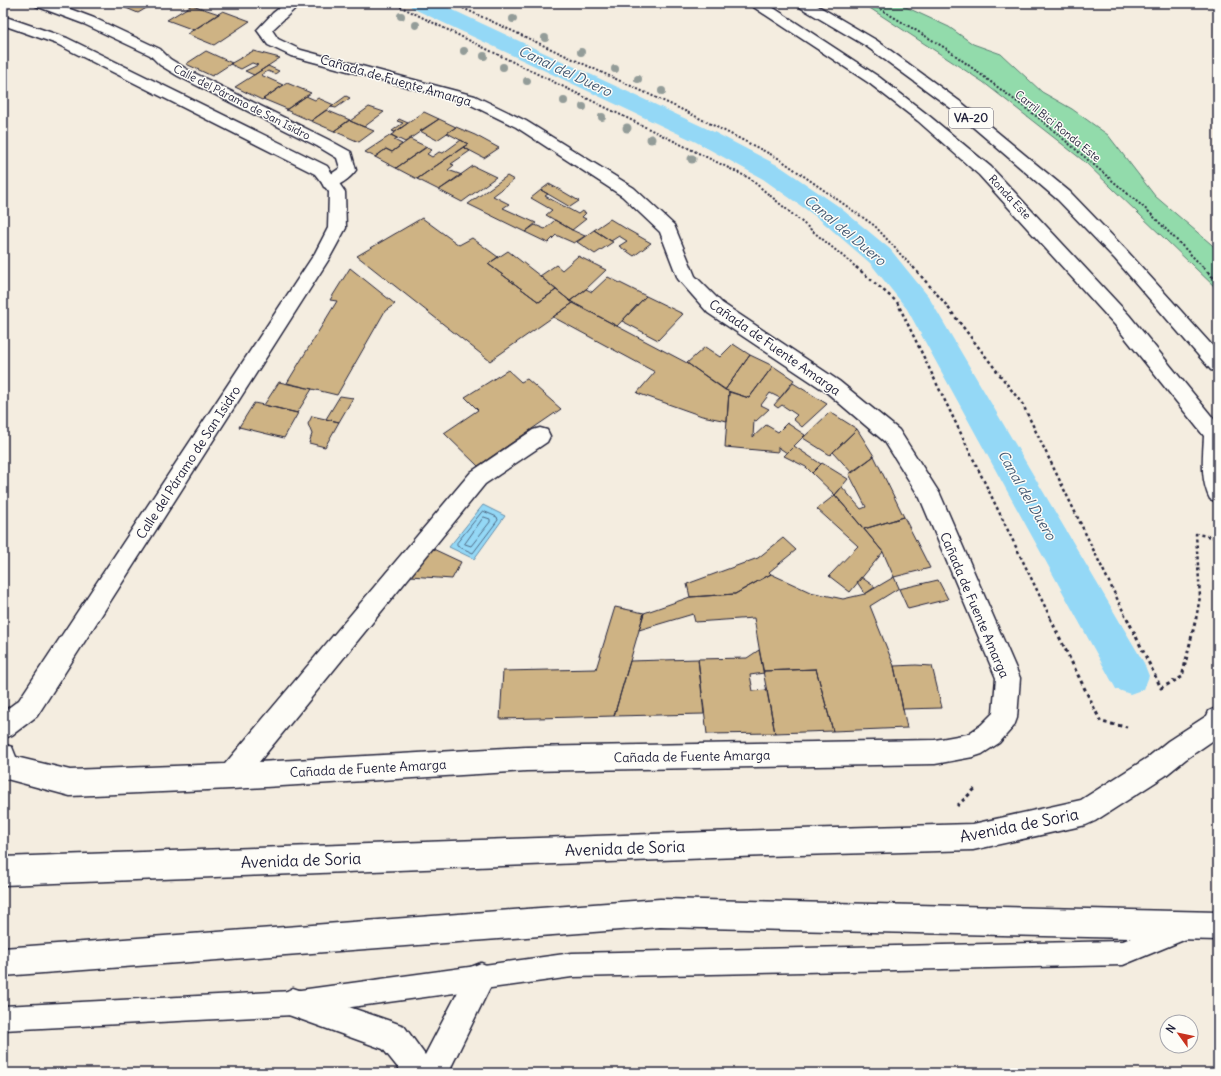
<svg xmlns="http://www.w3.org/2000/svg" width="1221" height="1076" font-family="Delius,sans-serif">
<style>
.green{fill:#92dbab;stroke:#5a7e73}
.water{fill:#94d8f6;stroke:#668fab}
.lines{fill:none;stroke-linecap:round;stroke-linejoin:round}
.shore{stroke:#506b86;stroke-width:1}
.canal{fill:#94d8f6;fill-rule:evenodd}
.building{fill:#ceb384;stroke:#22223b}
.lane-casing{stroke:#22223b;stroke-width:3}
.street-casing{stroke:#22223b;stroke-width:3}
.secondary-casing{stroke:#22223b;stroke-width:3}
.primary-casing{stroke:#22223b;stroke-width:3}
.highway-casing{stroke:#22223b;stroke-width:3}
.path-far2{stroke:#22223b;stroke-width:2;stroke-dasharray:2 2;stroke-linecap:butt}
.path-far1{stroke:#22223b;stroke-width:2.5;stroke-dasharray:3 3;stroke-linecap:butt}
.path{stroke:#22223b;stroke-width:3;stroke-dasharray:3.5 3.5;stroke-linecap:butt}
.lane{fill:#fdfcf7;fill-rule:evenodd}
.street{fill:#fdfcf7;fill-rule:evenodd}
.secondary{fill:#fdfcf7;fill-rule:evenodd}
.primary{fill:#fdfcf7;fill-rule:evenodd}
.highway{fill:#fdfcf7;fill-rule:evenodd}
.tree{fill:#939c98}
.labels{text-anchor:middle;stroke-width:3;stroke-linejoin:round;paint-order:stroke}
.far-street-label{font-size:11px;fill:#22223b;stroke:#fdfcf7}
.shield{fill:#fdfcf7;stroke:#646373;stroke-width:1}
.shield-label{font-size:12px;font-weight:bold;fill:#22223b}
.street-label{font-size:13px;fill:#22223b;stroke:#fdfcf7}
.water-label{font-size:14px;font-style:italic;fill:#445973;stroke:#fdfcf7}
.near-street-label{font-size:16px;fill:#22223b;stroke:#fdfcf7}
</style>
<rect width="100%" height="100%" fill="#f4ede0"/>
<filter id="ink" filterUnits="userSpaceOnUse"><feTurbulence type="fractalNoise" baseFrequency=".025" numOctaves="2"/><feDisplacementMap in="SourceGraphic" scale="8" xChannelSelector="R" yChannelSelector="G"/><feConvolveMatrix kernelMatrix="1 2 1 2 8 2 1 2 1" color-interpolation-filters="sRGB"/></filter>
<g filter="url(#ink)">
<path class="green" d="M862,3H897L949,27L973,44L1001,54L1042,92L1072,109L1108,135L1155,196L1218,250V290L1085,162L983,82Z"/>
<path class="water" d="M483,505L505,516L474,559L449,547Z"/>
<g class="lines">
<path class="shore" d="M483,511L497,517L498,520L473,553L457,546V543Z
M484,517L490,519V522L471,546L465,544Z"/>
<path class="canal" d="M409,3H438L714,132L781,167L838,206L890,249L928,296L1144,663L1149,676L1144,689L1130,694L1116,689L907,309L870,263L818,218L763,179L696,142L412,8Z"/>
</g>
<path class="building" d="M136,3H155L138,13L126,8Z
M192,5L219,14L194,30L167,20Z
M223,11L250,21L214,45L187,34Z
M206,51L232,63L212,76L186,64Z
M253,51L280,58L254,75L245,71L258,65L252,63L241,69L230,64Z
M268,66L279,71L275,74L268,71L261,75L283,85L262,100L235,87Z
M287,83L311,93L287,109L263,99Z
M306,96L315,100L318,98L334,105L311,121L286,110Z
M346,96L350,98L336,108L331,107Z
M369,107L384,112L364,127L350,121Z
M326,110L350,120L334,131L311,121Z
M424,112L439,119L405,142L391,135Z
M399,119L408,123L395,132L392,131L403,123L397,121Z
M439,119L456,127L437,140L420,131Z
M349,120L350,121L374,131L359,142L334,131Z
M456,127L475,135L499,148L484,158L463,147L468,144L447,133Z
M391,135L397,138L394,140L402,144L392,152L386,149L375,157L365,152Z
M410,139L427,147L396,168L375,157L386,149L392,152Z
M461,140L468,144L417,179L396,168L426,147L432,150L427,154L432,157L439,152L443,153Z
M463,147L470,151L451,164L454,165L448,170L462,175L439,190L417,179Z
M473,166L496,177L462,202L439,190Z
M507,176L514,180L493,196L509,204L503,208L536,223L525,232L468,204Z
M549,184L562,191L579,201L570,207L541,190Z
M541,190L548,194L545,196L578,214L582,211L586,213L582,217L586,219L572,230L546,215L552,210L531,198Z
M422,218L459,245L472,238L498,257L488,264L539,302L556,290L573,303L490,361L357,256Z
M610,219L628,230L651,243L634,256L619,246L627,241L619,236L611,241L594,230Z
M555,220L572,230L585,236L574,243L556,235L548,243L525,232L535,225L545,229Z
M594,230L613,242L595,254L577,242Z
M508,251L540,276L556,290L539,302L488,264Z
M578,256L606,270L586,289L570,301L540,276L556,265L562,270Z
M350,268L395,304L385,311L337,395L287,383L337,301L330,300Z
M608,277L646,296L617,326L570,301L586,289L592,292Z
M646,296L683,314L658,340L622,321Z
M573,303L687,363L729,392L727,421L702,416L637,393L655,372L553,317Z
M733,344L750,355L725,390L687,363L705,347L720,357Z
M750,355L773,366L749,398L725,390Z
M773,366L794,380L780,398L770,393L761,405L769,409L756,421L754,420L753,437L766,425L778,432L787,423L805,435L787,453L778,447V452L725,447L729,392L749,398Z
M508,370L521,382L527,379L561,409L478,466L444,433L478,410L465,397Z
M279,382L312,389L297,413L264,405Z
M793,383L827,404L802,427L793,419L797,415L782,405L778,408L774,405Z
M340,396L353,398L339,422L326,419Z
M254,403L264,405L298,413L284,438L239,427Z
M830,412L857,429L830,455L803,438Z
M312,416L339,422L325,447L309,443L312,434L308,424Z
M857,429L874,456L852,473L833,452Z
M794,446L821,464L812,473L806,467L784,456Z
M874,456L904,517L864,529L835,495L842,487L861,509L866,507L849,474Z
M822,463L848,479L835,495L812,473Z
M835,495L883,552L850,592L829,576L858,546L817,509Z
M904,517L930,568L894,577L883,552L864,529Z
M783,538L796,550L769,572L771,574L735,594L690,597L687,584L758,558Z
M429,547L461,562L452,579L410,576Z
M771,574L810,592L843,599L865,594L894,577L899,588L870,606L894,666L907,728L833,731L816,669L763,671L754,618L695,622L693,614L639,630L644,613L690,597L735,594Z
M861,577L875,587L865,594L857,582Z
M938,580L948,599L908,609L899,589Z
M615,607L644,613L614,716L500,719L503,671L596,669Z
M759,650L764,673L750,675L753,691L767,690L775,733L707,734L698,659L747,658Z
M698,659L704,714L614,716L630,661Z
M916,665L932,666L942,708L903,709L894,666Z
M816,669L833,731L775,733L763,671Z"/>
<g class="lines">
<g class="lane-casing">
<path id="lane" d="M1183,918L1191,921L1194,929L1191,937L1123,965L572,977L293,1015L3,1030V1006L293,991L572,953L1123,941Z"/>
</g>
<g class="street-casing">
<path id="street" d="M34,3H54L94,18L160,49L170,59L188,70L329,140L351,152L356,170C350,179 335,190 324,187L322,183L324,179L340,168L337,158L317,146L178,76L160,65L150,55L84,24L36,6Z
M286,3H301L272,30L278,39L301,50L475,96L526,121L634,188L674,225L695,276L722,303L839,381L899,430L940,494L1020,678L1017,718L1014,726L999,743L982,754L973,757L935,764L526,771L231,789L70,796L3,778V744L12,747L16,757L70,770L225,764L471,472L533,430L540,428L547,430L550,436L547,442L485,484L259,762L526,747L935,740L968,734L981,725L993,713L996,678L920,498L885,442L825,391L708,313L678,279L660,232L622,196L516,127L465,102L291,56L268,45L257,30L273,13Z
M481,963L491,967L495,977L452,1065L450,1073H400L399,1069L383,1049L283,1013L278,1003L283,993L293,988L393,1022L404,1026L425,1055L471,967Z"/>
</g>
<g class="secondary-casing">
<path id="secondary" d="M3,16L67,38L327,166L345,192L346,228L329,259L37,716L12,735L3,739V712L19,700L315,253L328,228L329,192L315,174L57,44L3,25Z"/>
</g>
<g class="primary-casing">
<path id="primary" d="M1217,711L1218,737L1186,759L1165,776L1095,821L1086,825L973,850L765,856L3,885V857L765,830L973,824L1081,800L1147,758L1168,741L1208,715Z
M660,899L1218,912V940L660,927L3,976V948Z"/>
</g>
<g class="highway-casing">
<path id="highway" d="M750,3H766L879,77L928,115L991,167L1129,315L1218,424V502L1210,499C1200,479 1203,457 1204,436L1115,325L979,175L918,121L869,83L752,6Z
M796,3H813L876,40L962,103L1070,192L1127,251L1218,352V372L1211,370L1115,259L1058,200L952,109L866,46L798,6Z
M1218,707V739L1209,735C1205,726 1205,720 1209,711Z"/>
</g>
<path class="path-far2" d="M393,3L749,178L857,268
M452,3L685,111L778,158L875,226L913,268
M870,3L947,49L1040,119L1148,211L1204,268"/>
<path class="path-far1" d="M856,267L897,302L1051,619
M913,267L943,301L1023,405L1127,619
M1203,267L1218,283
M1196,619L1200,597L1196,534L1218,538"/>
<path class="path" d="M1050,618L1101,722L1127,727
M1127,618L1161,688L1182,677L1196,618
M957,806L977,787"/>
<use href="#lane" class="lane"/>
<use href="#street" class="street"/>
<use href="#secondary" class="secondary"/>
<use href="#primary" class="primary"/>
<use href="#highway" class="highway"/>
</g>
<g class="tree">
<circle cx="401" cy="16" r="4"/>
<circle cx="513" cy="19" r="4"/>
<circle cx="416" cy="25" r="4"/>
<circle cx="545" cy="38" r="4"/>
<circle cx="464" cy="51" r="4"/>
<circle cx="581" cy="52" r="4"/>
<circle cx="484" cy="56" r="4"/>
<circle cx="503" cy="67" r="4"/>
<circle cx="615" cy="69" r="4"/>
<circle cx="638" cy="79" r="4"/>
<circle cx="527" cy="81" r="4"/>
<circle cx="662" cy="91" r="4"/>
<circle cx="564" cy="101" r="4"/>
<circle cx="583" cy="107" r="4"/>
<circle cx="602" cy="117" r="4"/>
<circle cx="627" cy="128" r="4.5"/>
<circle cx="651" cy="139" r="4.5"/>
<circle cx="692" cy="159" r="4.5"/>
</g>
</g>
<g class="labels">
<g class="far-street-label">
<text transform="translate(242 102) rotate(27)" y="4">Calle del Páramo de San Isidro</text>
<text transform="translate(1058 126) rotate(39)" y="4">Carril Bici Ronda Este</text>
<text transform="translate(1010 197) rotate(47)" y="4">Ronda Este</text>
</g>
<rect class="shield" x="949" y="108" width="44" height="20" rx="3"/>
<g class="shield-label">
<text x="971" y="122">VA-20</text>
</g>
<g class="street-label">
<text transform="translate(396 80) rotate(16)" y="5">Cañada de Fuente Amarga</text>
<text transform="translate(775 347) rotate(35)" y="5">Cañada de Fuente Amarga</text>
<text transform="translate(188 462) rotate(-57)" y="5">Calle del Páramo de San Isidro</text>
<text transform="translate(975 605) rotate(67)" y="5">Cañada de Fuente Amarga</text>
<text transform="translate(692 756) rotate(-1)" y="5">Cañada de Fuente Amarga</text>
<text transform="translate(368 768) rotate(-3)" y="5">Cañada de Fuente Amarga</text>
</g>
<g class="water-label">
<text transform="translate(565 71) rotate(25)" y="5">Canal del Duero</text>
<text transform="translate(845 230) rotate(40)" y="5">Canal del Duero</text>
<text transform="translate(1027 495) rotate(60)" y="5">Canal del Duero</text>
</g>
<g class="near-street-label">
<text transform="translate(1019 825) rotate(-11)" y="6">Avenida de Soria</text>
<text transform="translate(625 848) rotate(-2)" y="6">Avenida de Soria</text>
<text transform="translate(301 860) rotate(-2)" y="6">Avenida de Soria</text>
</g>
</g>
<rect width="1221" height="1076" fill="none" stroke="#fdfcf7" stroke-width="16"/>
<rect x="8" y="8" width="1205" height="1060" fill="none" stroke="#22223b" stroke-width="1.5" filter="url(#ink)"/>
<g transform="translate(1179 1034) rotate(303)"><circle r="19" fill="#fdfcf7" stroke="#a5a5ac"/>
<path d="M0-3L7 15L0 10L-7 15Z" fill="#c8321e"/>
<text y="-6" font-size="11" font-weight="bold" text-anchor="middle" fill="#22223b">N</text>
</g>
</svg>
